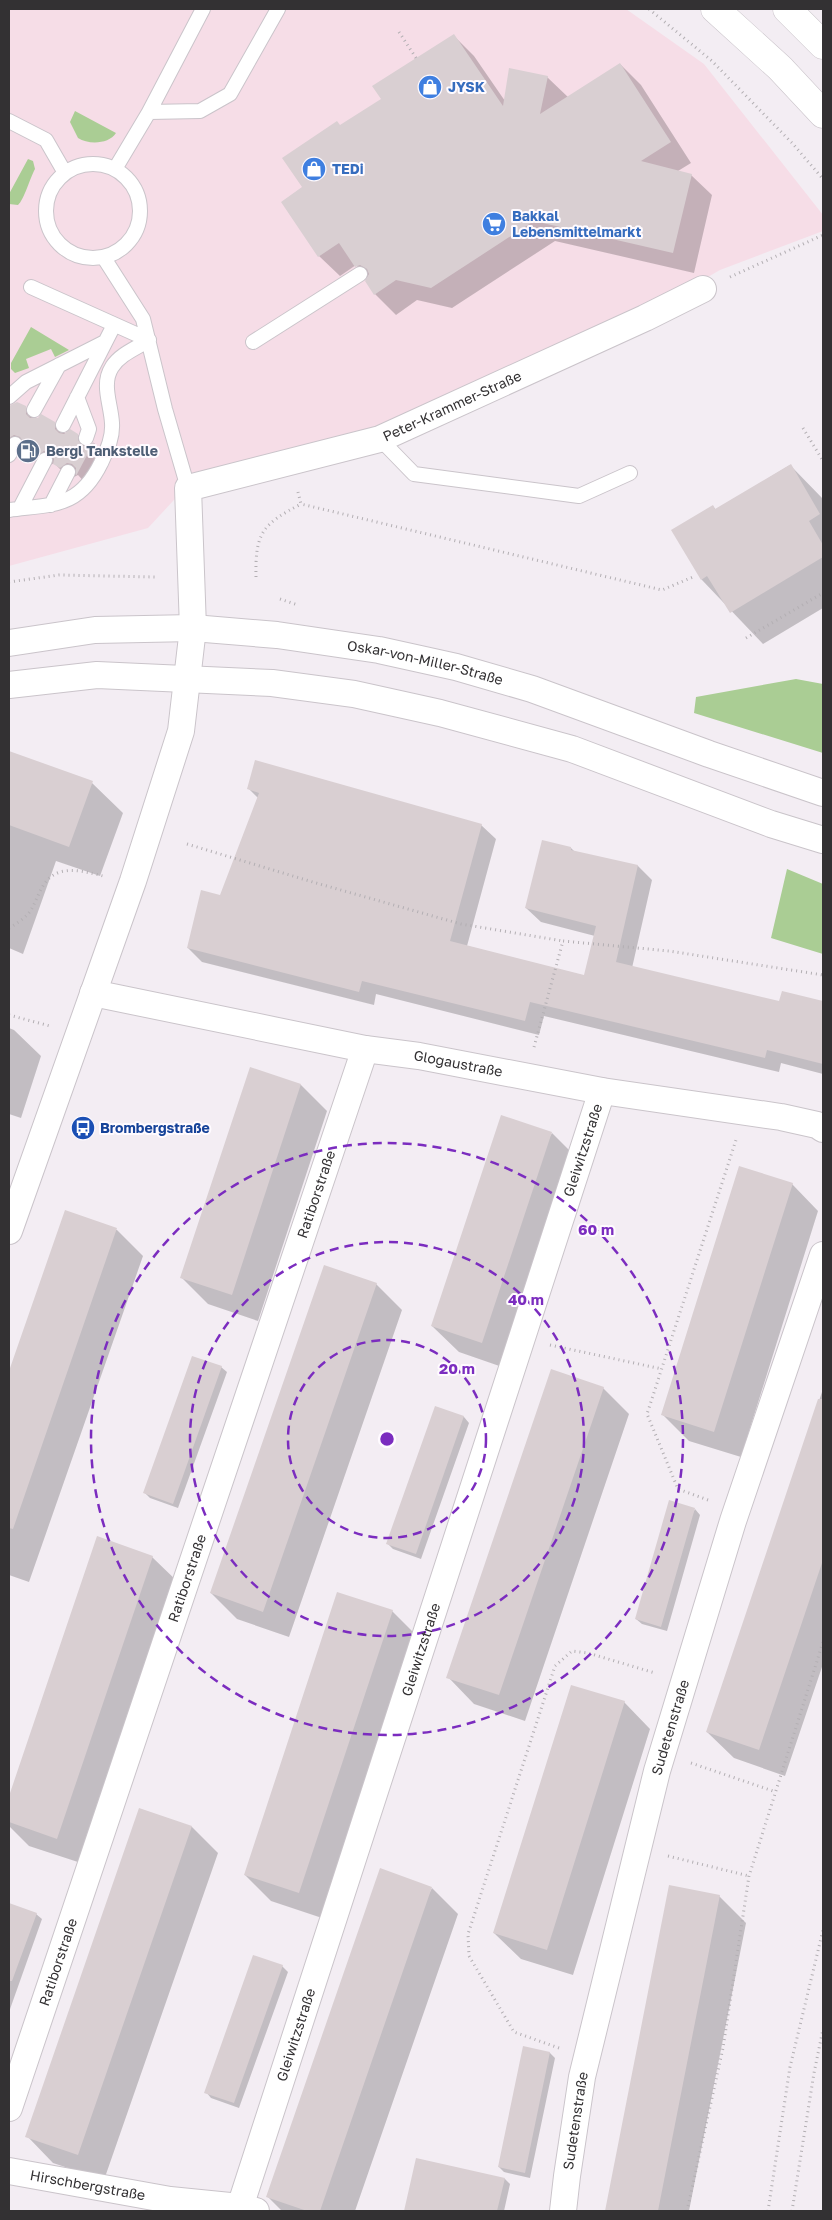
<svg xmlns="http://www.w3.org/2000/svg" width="832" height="2220" font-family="'Golos Text',sans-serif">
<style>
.commercial{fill:#f6dde7}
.green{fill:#aacd94}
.shadow{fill:#0003}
.building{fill:#d9cfd2}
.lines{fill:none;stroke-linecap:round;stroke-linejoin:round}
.lane-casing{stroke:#cac4ca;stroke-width:16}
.street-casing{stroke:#cac4ca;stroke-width:28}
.secondary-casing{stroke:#cac4ca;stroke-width:29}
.path{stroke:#b3afb3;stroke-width:3;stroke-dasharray:1 4;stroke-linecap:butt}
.lane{stroke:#fff;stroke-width:14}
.street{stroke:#fff;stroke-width:26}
.secondary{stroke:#fff;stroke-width:28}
.ring{fill:none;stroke:#7b2cbf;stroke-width:2.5;stroke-dasharray:9 6}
.labels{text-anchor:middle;stroke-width:4;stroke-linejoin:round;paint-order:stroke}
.shop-label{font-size:14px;font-weight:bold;fill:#366cbe;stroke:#fffbff;text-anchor:start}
.street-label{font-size:14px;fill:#333133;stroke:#fffbff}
.service-label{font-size:14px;font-weight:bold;fill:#4e5e75;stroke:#fffbff;text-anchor:start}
.transit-label{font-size:14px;font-weight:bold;fill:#164399;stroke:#fffbff;text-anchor:start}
.centre{fill:#7b2cbf;stroke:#fffbff;stroke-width:2.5}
.ring-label{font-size:15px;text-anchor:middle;font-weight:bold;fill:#7b2cbf;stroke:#fffbff;stroke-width:4;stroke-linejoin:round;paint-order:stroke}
</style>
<rect width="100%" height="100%" fill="#f3edf3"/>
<path class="commercial" d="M9,9H626L704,64L823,215V231L720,270L673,297L380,439L186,487L148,528L9,566Z"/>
<path class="green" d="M75,111L116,133C109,144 89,145 78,138L70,122Z
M28,159L33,161L35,169C30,178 24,200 18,205L9,204V194Z
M31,327L69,350L55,357L51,349L26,359L29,368L15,373L11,369V363Z
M796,679L823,684V753L694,713L696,697Z
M787,869L823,884V954L771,938Z"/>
<path class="shadow" d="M454,36L474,56L505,101L547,77L569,98L620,64L641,85L691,163L678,171L691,175L712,195L694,273L555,241L452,308L417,300L396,315L375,294L367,281L368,278L356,265L340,276L319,256L304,188L341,126L383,99Z
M9,407H25L37,419L54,423L66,434L78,435L90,447L94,443L104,454L88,486L78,475L72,478L66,475L54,463L49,466L36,459L24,447L19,450L9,445Z
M790,465L823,499V608L763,644L702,580L673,531L713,506L716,510Z
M10,753L92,783L123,813L100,876L56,861L23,954L9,948Z
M249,789L481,825L496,839L467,946L585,976L595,936L541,922L526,908L571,848L575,852L638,866L652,880L632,968L780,1003L783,993L823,1003V1074L781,1063L779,1072L544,1016L539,1035L376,994L374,1005L202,962L188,948L221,896L258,798Z
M9,1028L14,1030L41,1056L21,1118L9,1114Z
M251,1069L301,1085L327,1111L258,1321L208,1304L182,1278Z
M552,1133L578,1159L508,1369L459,1352L432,1326Z
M792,1184L818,1211L741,1457L689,1441L662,1414Z
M66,1212L117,1230L143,1256L29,1582L9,1575V1375Z
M376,1284L402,1310L289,1637L237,1619L211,1593Z
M221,1367L227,1372L178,1508L150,1498L145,1493Z
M603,1388L629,1414L525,1721L474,1704L448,1677Z
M823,1389V1664L785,1776L734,1758L707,1732Z
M436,1407L464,1417L469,1423L421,1559L393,1549L388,1544Z
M695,1509L700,1515L667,1631L642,1624L636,1619Z
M98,1538L152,1557L179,1583L84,1864L29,1846L9,1826V1800Z
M392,1611L418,1637L325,1919L271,1901L245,1875Z
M624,1702L650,1729L573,1975L521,1959L494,1933Z
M140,1809L192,1827L218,1853L104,2180L53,2163L27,2136Z
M670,1887L719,1896L746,1923L689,2211H607Z
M432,1888L458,1914L355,2211H282L267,2196Z
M9,1904L36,1914L42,1919L9,2012Z
M282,1966L288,1972L239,2108L211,2098L206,2092Z
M524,2047L550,2053L555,2058L530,2178L504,2172L499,2167Z
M417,2159L505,2179L510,2184L504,2211H405Z"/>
<path class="building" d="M454,34L503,106L509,68L548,76L540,114L620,63L671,142L641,161L692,174L673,253L534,221L431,288L396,280L374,295L365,281L369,274L367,269L360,265L355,267L339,243L318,257L281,202L302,187L282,158L337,121L340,125L381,99L372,86Z
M17,402L26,406V414L30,418H38L41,414L55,422V429L59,433L64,434L70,429L78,434V440L83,446H88L94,442L76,476V468L72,464L67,463L60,468L53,464L54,459L49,453L44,451L37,456L23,448L24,443L20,437L14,435L9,438V406Z
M791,464L820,514L809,521L823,545V557L730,613L707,576L701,580L671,530L713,505L715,509Z
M9,751L93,781L69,847L9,825Z
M255,760L482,824L450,941L584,975L596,926L525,908L542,840L571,847V850L638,865L616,962L779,1001L782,991L823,1001V1064L767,1050L765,1058L530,1002L525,1021L362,981L359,992L187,948L201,890L220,895L259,793L247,789Z
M250,1067L301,1084L232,1295L180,1278Z
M501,1115L552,1132L482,1343L431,1326Z
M739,1166L793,1183L714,1432L661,1415Z
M65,1210L117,1228L13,1529L9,1528V1371Z
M324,1265L377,1283L263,1612L210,1593Z
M192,1356L222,1366L173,1504L143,1493Z
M551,1369L604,1387L499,1695L446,1678Z
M818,1399H823V1560L759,1750L706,1732Z
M435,1406L464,1416L416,1554L386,1544Z
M669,1500L695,1508L661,1627L635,1619Z
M97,1536L153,1556L57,1839L9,1822V1796Z
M337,1592L393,1610L299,1893L244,1875Z
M571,1685L625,1701L547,1950L493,1933Z
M139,1808L192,1826L78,2155L25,2137Z
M380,1868L432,1887L320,2211H307L266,2197Z
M669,1885L720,1895L658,2211H605Z
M9,1903L37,1913L12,1981H9Z
M253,1955L283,1965L234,2103L204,2093Z
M523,2046L550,2052L525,2173L498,2167Z
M416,2158L505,2178L497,2211H404Z"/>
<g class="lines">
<g class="lane-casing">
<path id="lane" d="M149,112L203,9
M9,121L46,140L65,173
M46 211a47 47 0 1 1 94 0a47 47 0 1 1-94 0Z
M115,169L149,112L200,111L230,94L278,9
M104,258L143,319L165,409L188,488
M31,287L149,340
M253,342L360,274
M9,397L26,382L105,342
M77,397L89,429L86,438
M34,410L59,365
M63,425L114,325
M380,439L414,474L579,496L630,473
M9,455L15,444
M51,505L68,472
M20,508L45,460
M9,510C53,504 79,508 101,463C107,450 113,438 112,423C111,404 101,384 112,367C120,354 137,348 149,340"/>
</g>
<g class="street-casing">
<g id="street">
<path id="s1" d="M9,643L95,630L193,628L277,635L379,650L456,667L532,689L709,754L823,793"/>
<path d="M9,685L97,675L272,683L354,694L440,713L572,749L771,824L823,840"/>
<path id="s2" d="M93,993L365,1049L419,1056L602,1091L781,1117L817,1125L823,1129"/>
<path id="s3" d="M9,1231L133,881L181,731L193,628L188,488L380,439L645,318L703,289"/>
<path id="s4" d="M9,2108L365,1049"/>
<path id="s5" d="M9,2171L170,2200L240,2207L256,2211"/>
<path id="s6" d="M240,2207L602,1091"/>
<path id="s7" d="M563,2211L567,2176L582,2077L657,1771L733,1521L823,1255"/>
</g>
</g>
<g class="secondary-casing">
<path id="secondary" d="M715,9L780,68L823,114
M787,9L823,45"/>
</g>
<path class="path" d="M649,9L712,61L793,144L823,179
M399,32L416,58
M730,277L823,235
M803,428L823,461
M298,492L301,504L662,590L693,577
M256,577C255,532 263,524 301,504
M9,582L59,575L155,577
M280,599L298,605
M746,638L823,593
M187,844L316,883L461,924L563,941
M9,928C15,925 23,919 28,914C39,901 39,879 60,872C73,868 91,873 103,876
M9,1015L50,1026
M534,1047L563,941L669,951L823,975
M550,1345L662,1369
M708,1500L678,1489L647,1414L736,1140
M691,1763L776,1792
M668,1856L749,1876
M559,2048L514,2032L469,1956L468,1934L555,1666L572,1651L588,1653L655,1673
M687,2211L723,2048L749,1876L823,1642
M768,2211L790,2067L823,1930
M792,2211L814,2073L823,2029"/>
<use href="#lane" class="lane"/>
<use href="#street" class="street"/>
<use href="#secondary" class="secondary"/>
</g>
<g class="ring">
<circle cx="387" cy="1439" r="99"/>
<circle cx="387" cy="1439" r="197"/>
<circle cx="387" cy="1439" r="296"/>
</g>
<defs>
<g id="shop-disc" transform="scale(1.25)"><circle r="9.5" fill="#3f7fe0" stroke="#fffbff"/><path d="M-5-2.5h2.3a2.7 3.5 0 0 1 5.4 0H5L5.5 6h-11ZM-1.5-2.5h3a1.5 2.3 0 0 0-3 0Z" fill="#fff"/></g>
<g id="supermarket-disc" transform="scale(1.25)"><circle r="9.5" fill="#3f7fe0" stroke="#fffbff"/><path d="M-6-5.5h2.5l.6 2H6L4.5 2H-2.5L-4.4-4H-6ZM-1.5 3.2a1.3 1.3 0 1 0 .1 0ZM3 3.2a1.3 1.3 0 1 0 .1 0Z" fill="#fff"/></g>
<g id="fuel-disc" transform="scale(1.25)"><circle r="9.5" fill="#5c6f8a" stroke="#fffbff"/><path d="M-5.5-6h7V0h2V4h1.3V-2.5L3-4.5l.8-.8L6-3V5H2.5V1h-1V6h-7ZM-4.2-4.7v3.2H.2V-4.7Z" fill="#fff"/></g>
<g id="bus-disc" transform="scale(1.25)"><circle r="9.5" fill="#1a4fb4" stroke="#fffbff"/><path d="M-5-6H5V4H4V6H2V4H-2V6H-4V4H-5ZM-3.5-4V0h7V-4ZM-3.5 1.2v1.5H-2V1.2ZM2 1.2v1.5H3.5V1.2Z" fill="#fff"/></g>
</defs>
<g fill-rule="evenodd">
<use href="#shop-disc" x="430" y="87"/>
<use href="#shop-disc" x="314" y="169"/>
<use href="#supermarket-disc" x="494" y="224"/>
<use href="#fuel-disc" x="28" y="451"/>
<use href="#bus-disc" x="83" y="1128"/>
</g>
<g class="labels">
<g class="shop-label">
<text x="448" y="92">JYSK</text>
<text x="332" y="174">TEDi</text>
<text x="512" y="221">Bakkal<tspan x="512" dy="16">Lebensmittelmarkt</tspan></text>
</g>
<g class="street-label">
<text dy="5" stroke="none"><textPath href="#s3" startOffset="1050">Peter-Krammer-Straße</textPath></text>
<text dy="5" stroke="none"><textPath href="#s1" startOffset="420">Oskar-von-Miller-Straße</textPath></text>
<text dy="5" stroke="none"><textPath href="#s2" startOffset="372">Glogaustraße</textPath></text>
<text dy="5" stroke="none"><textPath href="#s6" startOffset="1111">Gleiwitzstraße</textPath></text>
<text dy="5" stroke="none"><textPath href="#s4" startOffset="964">Ratiborstraße</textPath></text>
<text dy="5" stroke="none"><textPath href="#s4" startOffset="559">Ratiborstraße</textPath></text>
<text dy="5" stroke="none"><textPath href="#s6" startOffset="586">Gleiwitzstraße</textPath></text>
<text dy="5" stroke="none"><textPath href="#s7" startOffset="496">Sudetenstraße</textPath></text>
<text dy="5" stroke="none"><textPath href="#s4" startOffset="154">Ratiborstraße</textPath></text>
<text dy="5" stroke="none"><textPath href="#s6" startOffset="181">Gleiwitzstraße</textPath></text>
<text dy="5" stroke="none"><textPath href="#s7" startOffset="91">Sudetenstraße</textPath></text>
<text dy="5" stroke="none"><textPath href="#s5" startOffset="80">Hirschbergstraße</textPath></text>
</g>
<g class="service-label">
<text x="46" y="456">Bergl Tankstelle</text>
</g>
<g class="transit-label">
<text x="100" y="1133">Brombergstraße</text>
</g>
</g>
<circle cx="387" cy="1439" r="8" class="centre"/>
<g class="ring-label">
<text x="596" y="1235">60 m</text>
<text x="526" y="1305">40 m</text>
<text x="457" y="1374">20 m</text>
</g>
<rect width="832" height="2220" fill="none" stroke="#333133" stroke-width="20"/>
</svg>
